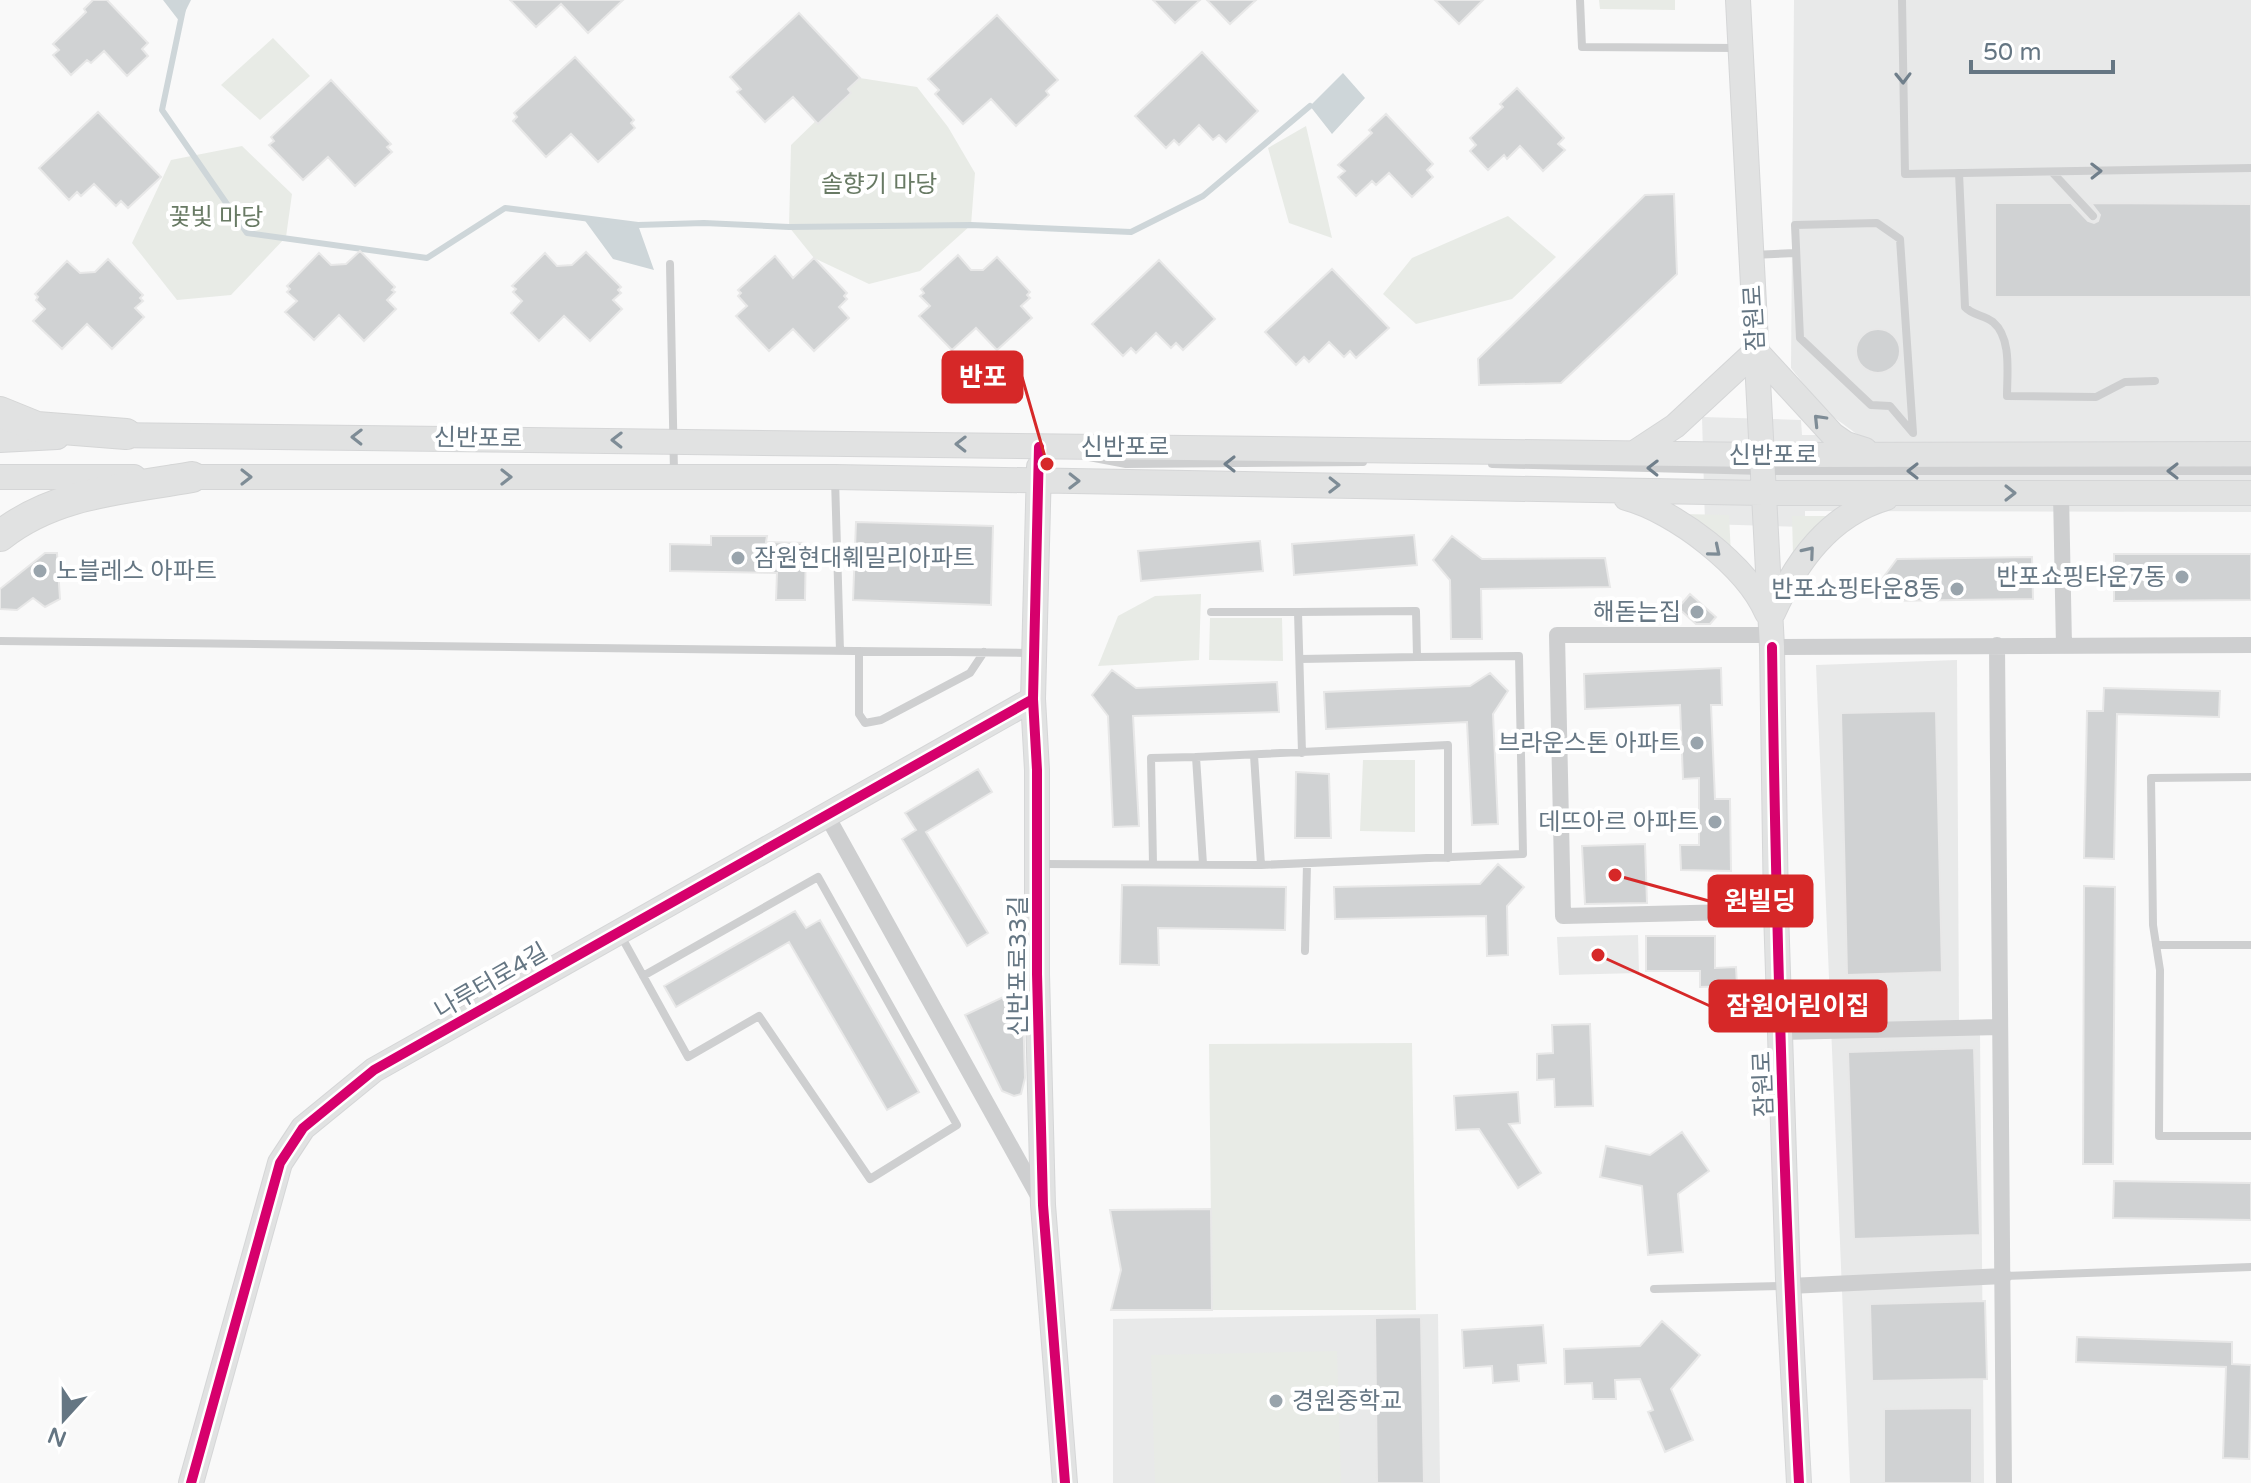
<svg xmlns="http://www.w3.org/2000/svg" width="2251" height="1483" font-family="'Varela Round','Noto Sans KR',sans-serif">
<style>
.built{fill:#e8e9e9}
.green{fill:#e8ebe6}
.water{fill:#ced6d9}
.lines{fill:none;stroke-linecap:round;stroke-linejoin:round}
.stream{stroke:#ced6d9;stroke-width:6}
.building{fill:#d0d2d3;stroke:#e8e8e8;stroke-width:2}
.secondary-casing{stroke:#d5d6d7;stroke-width:26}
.highway-casing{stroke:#d5d6d6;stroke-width:32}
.lane{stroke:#cecfd0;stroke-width:8}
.street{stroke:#cecfd0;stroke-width:16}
.secondary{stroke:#e1e2e2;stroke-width:24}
.highway{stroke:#e1e2e2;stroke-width:30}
.cycleway-casing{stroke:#fff;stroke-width:15}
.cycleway{stroke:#d6006c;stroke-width:10}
.oneway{stroke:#707f8b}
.oneway2{stroke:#7e8c96}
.poi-dot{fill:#99a4ac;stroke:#fff;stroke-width:3}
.labels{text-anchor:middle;stroke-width:8;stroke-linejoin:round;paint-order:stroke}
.park-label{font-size:24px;fill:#687a64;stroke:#fff}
.street-label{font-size:24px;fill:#657683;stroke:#fff}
.poi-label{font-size:24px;fill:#657683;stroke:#fff;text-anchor:end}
.leader{fill:none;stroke:#d62828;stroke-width:3}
.callout-dot{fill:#d62828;stroke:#fff;stroke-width:3}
.callout{fill:#d62828;stroke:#d62828;stroke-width:3}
.callout-label{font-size:26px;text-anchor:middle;font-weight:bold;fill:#fff}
</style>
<rect width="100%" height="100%" fill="#f9f9f9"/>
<path class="built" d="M1794,0H2251V512L1805,511V527L1705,524L1702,417L1801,420L1802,435H1858L1824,410L1791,368Z
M1957,660L1959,1028L1980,1032L1984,1483H1850L1816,665Z
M1638,935L1639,973L1559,975L1557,937Z
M1438,1314L1440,1483H1113V1319Z"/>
<path class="green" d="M1599,0H1675V10L1600,9Z
M273,38L310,76L260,120L221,85Z
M860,78L917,87L948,127L975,173L971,225L920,271L869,284L814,258L789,227L791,145Z
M1306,126L1332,238L1289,223L1268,148Z
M242,146L292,194L286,237L231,295L177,300L132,243L171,160Z
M1508,216L1556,257L1512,299L1416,324L1383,294L1412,258Z
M1683,514L1729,515L1731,555Z
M1792,516H1831L1814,528L1793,555Z
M1201,594L1199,660L1098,666L1118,616L1155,596Z
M1210,618H1282L1283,661L1209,660Z
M1363,760H1415V832L1360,831Z
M1412,1043L1416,1310H1212L1209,1044Z
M1337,1351L1341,1483H1155L1151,1355Z"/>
<path class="water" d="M163,0H191L180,22Z
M1343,73L1365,98L1332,134L1310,106Z
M583,218L638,225L654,270L613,259Z"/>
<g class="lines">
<path class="stream" d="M185,0L162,110L247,233L427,258L505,208L638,225L704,223L789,227L971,225L1131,232L1203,196L1310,106"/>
</g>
<path class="building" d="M93,0H107L148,43L142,49L148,56L127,76L104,51L91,63L87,60L71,75L53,55L59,50L53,44L86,12L84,9Z
M510,0H623L588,33L561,4L536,27Z
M1153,0H1200L1175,23Z
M1207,0H1256L1230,24Z
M1435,0H1483L1459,24Z
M799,13L860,78L848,89L851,93L818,124L793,97L765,122L737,92L741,89L730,77Z
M997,15L1058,80L1046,91L1049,95L1016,126L991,99L963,124L935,94L939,90L928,79Z
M1202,52L1258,111L1226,142L1219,135L1213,140L1199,125L1179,145L1174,140L1166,148L1135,116Z
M575,57L634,120L631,123L635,128L598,162L571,134L546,157L513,121L517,117L514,113Z
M331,80L391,144L387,147L392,152L355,186L328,157L303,180L269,145L274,141L271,137Z
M1517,88L1564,138L1558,144L1565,150L1543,171L1520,146L1507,159L1504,155L1488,170L1470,151L1476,145L1470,138L1503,107L1500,104Z
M98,112L161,177L128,208L121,201L116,206L94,184L81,196L77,192L69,200L39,168Z
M1386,114L1433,164L1427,170L1433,177L1412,197L1389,173L1376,185L1372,181L1356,196L1338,177L1345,171L1338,165L1372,133L1369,130Z
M1674,194L1677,274L1561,383L1479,385L1478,359L1645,195Z
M1995,203H2071L2088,221L2094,223L2098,221L2100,215L2091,203L2251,204V297H1995Z
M360,251L395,287L392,290L395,292L387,300L396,309L364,341L339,315L314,340L285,312L297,301L287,292L290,289L287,286L319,253L331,265L346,264Z
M586,252L621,287L618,290L621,293L613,300L622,309L590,341L564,316L539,341L511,313L522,301L513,292L516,289L512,286L545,253L557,266L572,265Z
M958,255L971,270H983L997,257L1030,292L1027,295L1030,298L1021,306L1032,318L997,350L976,328L952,350L919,316L930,306L920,296L924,293L921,289Z
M775,256L793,278L814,258L847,293L844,296L847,299L839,307L849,318L814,351L793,329L769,351L736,316L747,306L738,296L741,293L738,290Z
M108,259L143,295L140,298L143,301L135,308L144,317L112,349L87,324L62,349L33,321L45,309L36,300L38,297L35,294L67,261L80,273L95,272Z
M1159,260L1215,319L1183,350L1176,343L1171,348L1156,333L1136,353L1131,348L1123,356L1092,324Z
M1332,269L1389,328L1356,358L1350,351L1344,357L1329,342L1309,362L1304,357L1296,365L1265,332Z
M1856 351a22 22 0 1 1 44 0a22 22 0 1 1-44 0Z
M856,522L993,526L991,605L853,600Z
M1414,535L1417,565L1294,575L1292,544Z
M711,536H767L766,542L806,543L805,600H776L777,573L670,571V544L711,545Z
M1452,536L1482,559L1605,558L1610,587L1481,589L1482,639H1451L1450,580L1433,560Z
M1260,541L1263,571L1141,581L1138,551Z
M45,553H57L60,599L45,607L33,598L17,610L0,609V589Z
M2114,554H2251V600L2114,601Z
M2032,557L2033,599L1883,601L1882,579L1897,559Z
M1690,594L1716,617L1710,624H1696L1678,608Z
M1721,668L1722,705H1711L1715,799H1730L1731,871L1681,870L1680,845H1699V778L1683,779L1680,705L1585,709L1584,674Z
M1112,670L1136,688L1277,682L1279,712L1133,716L1139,826L1113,827L1108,716L1092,695Z
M1490,673L1508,691L1493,714L1498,824L1472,825L1467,722L1326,729L1324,692L1470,686Z
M2104,688L2220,691L2219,717L2117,714L2114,859L2084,858L2087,711H2103Z
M1936,711L1942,972L1847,975L1841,713Z
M978,769L992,792L926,832L988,933L967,946L902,839L916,830L905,813Z
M1296,772L1329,774L1331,838H1295Z
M1645,844L1647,903L1585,904L1582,846Z
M1498,864L1524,887L1507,906L1508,955L1487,956L1486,916L1335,919L1334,887L1480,884Z
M1122,885L1286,887L1285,930L1158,928L1159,965L1120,964Z
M2084,886L2115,887L2113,1164H2083Z
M795,911L806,928L820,920L919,1092L887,1110L789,942L676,1007L664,986Z
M1646,936H1715V968L1736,967L1737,986L1700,987V971H1646Z
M1016,991L1023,1007L1025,1078L1021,1094L1014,1096L1002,1091L965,1015Z
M1590,1024L1593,1106L1555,1107L1554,1079L1537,1080V1054L1553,1053L1552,1025Z
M1974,1048L1980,1235L1854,1239L1848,1052Z
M1518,1092L1520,1123L1509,1124L1541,1173L1518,1188L1479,1129L1456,1130L1454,1096Z
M1682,1132L1709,1171L1678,1194L1683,1252L1648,1255L1642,1186L1600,1177L1606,1146L1650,1155Z
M2114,1181L2251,1183V1220L2113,1218Z
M1211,1209L1212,1310H1111L1121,1270L1110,1210Z
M1985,1301L1987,1379L1872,1381L1870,1304Z
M1421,1317L1424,1483H1377L1375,1318Z
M1662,1321L1700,1355L1671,1389L1693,1440L1665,1452L1648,1412L1653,1410L1640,1379L1615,1380L1616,1399H1593L1592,1383L1565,1384L1564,1349L1640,1346Z
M1543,1325L1546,1363L1518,1365L1519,1381L1493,1383L1492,1366L1464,1368L1462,1330Z
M2077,1337L2232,1342V1364L2251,1365L2249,1459L2223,1458L2226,1367L2076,1362Z
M1972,1408V1483H1884V1409Z"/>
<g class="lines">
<g class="secondary-casing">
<path id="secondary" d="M1738,0L1772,647L1776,911L1788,1279L1799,1483
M1756,351L1833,435L1846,444L1865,450
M110,435L1762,455L2251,454
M0,440L57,437
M1634,453L1675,426L1756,351
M1039,467L1033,699L1037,770V974L1043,1205L1065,1483
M0,477H134
M174,477H835L1764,493H2251
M1626,498C1675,511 1747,566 1767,613
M1773,613C1796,562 1829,515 1886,498
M191,1483L280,1163L303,1128L374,1070L1033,699"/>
</g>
<g class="highway-casing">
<path id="highway" d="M0,412L37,427L126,434
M0,536C55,492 125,489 192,477"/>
</g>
<path class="lane" d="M1580,0L1582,47L1737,48
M1902,0L1905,174L2251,168
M2052,172L2093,216
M1959,173L1965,307C1972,315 1984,315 1993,322C2012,338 2007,373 2007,396L2096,397L2125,382L2155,381
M1877,223L1900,239L1913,433L1890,406L1871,405L1800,338L1795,225Z
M1752,255L1795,253
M670,264L674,473
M1089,457L1126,464L1363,462
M1492,464L1763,471H2251
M835,479L840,651
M1211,612H1298
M0,641L1030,653
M859,651V714L865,723L881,720L970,673L984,652
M1300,659L1417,657
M1254,755L1261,865
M2251,777L2151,778L2153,925L2160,970L2159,1136H2251
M1041,864L1261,865L1523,854L1519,656L1417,657L1416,611L1298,612L1302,753
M1153,864L1151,758L1196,757
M1203,864L1196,757L1448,745V858
M621,936L688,1057L759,1016L870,1179L957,1125L818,877L643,976
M2156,945H2251
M1305,951L1307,864
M2004,1276L2251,1267
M1654,1289L1784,1286"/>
<path class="street" d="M2061,493L2064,646
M1771,635H1557L1563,916L1776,911
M1997,645L2004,1483
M1772,647L2251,645
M826,814L1041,1201
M1781,1032L2000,1027
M1789,1286L2004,1276"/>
<use href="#secondary" class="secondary"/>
<use href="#highway" class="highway"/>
<g class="cycleway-casing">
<path id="cycleway" d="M1039,447L1033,699L1037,770V974L1043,1205L1065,1483
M1772,647C1776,926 1784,1205 1799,1483
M191,1483L280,1163L303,1128L374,1070L1033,699"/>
</g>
<use href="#cycleway" class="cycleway"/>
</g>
<defs><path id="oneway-chevron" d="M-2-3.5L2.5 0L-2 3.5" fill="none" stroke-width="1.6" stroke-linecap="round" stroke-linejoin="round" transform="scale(2)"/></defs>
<g class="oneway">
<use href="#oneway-chevron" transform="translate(1903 78) rotate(89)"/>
<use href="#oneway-chevron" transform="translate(2096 171) rotate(-1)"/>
<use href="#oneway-chevron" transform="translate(1230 464) rotate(180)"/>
<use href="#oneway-chevron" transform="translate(1653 468) rotate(-179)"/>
<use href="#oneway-chevron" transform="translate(1913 471) rotate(180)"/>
<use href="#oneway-chevron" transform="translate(2173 471) rotate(180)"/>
</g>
<g class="oneway2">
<use href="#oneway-chevron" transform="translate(1819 420) rotate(-134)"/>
<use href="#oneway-chevron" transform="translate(357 437) rotate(-179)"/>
<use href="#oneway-chevron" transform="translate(617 440) rotate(-179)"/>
<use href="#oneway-chevron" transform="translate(961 444) rotate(-179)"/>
<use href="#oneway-chevron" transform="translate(246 477)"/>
<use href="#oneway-chevron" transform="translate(506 477)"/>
<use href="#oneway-chevron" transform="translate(1074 481) rotate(1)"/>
<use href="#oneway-chevron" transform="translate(1334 485) rotate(1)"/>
<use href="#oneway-chevron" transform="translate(2010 493)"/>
<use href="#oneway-chevron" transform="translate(1715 551) rotate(40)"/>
<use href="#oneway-chevron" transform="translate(1809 552) rotate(-50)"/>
</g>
<g class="poi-dot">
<circle cx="738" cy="558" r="8"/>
<circle cx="40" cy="571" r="8"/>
<circle cx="2182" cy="577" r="8"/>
<circle cx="1957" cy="589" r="8"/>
<circle cx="1697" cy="612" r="8"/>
<circle cx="1697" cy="743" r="8"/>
<circle cx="1715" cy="822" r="8"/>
<circle cx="1276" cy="1401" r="8"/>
</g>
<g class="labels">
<g class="park-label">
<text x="879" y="192">솔향기 마당</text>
<text x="216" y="225">꽃빛 마당</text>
</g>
<g class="street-label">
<text transform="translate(1754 318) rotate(-93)" y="8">잠원로</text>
<text transform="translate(478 438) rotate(1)" y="8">신반포로</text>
<text x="1125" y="455">신반포로</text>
<text x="1773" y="463">신반포로</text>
<text transform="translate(1018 966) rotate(-90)" y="8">신반포로33길</text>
<text transform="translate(491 981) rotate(-30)" y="8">나루터로4길</text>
<text transform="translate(1763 1084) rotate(-92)" y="8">잠원로</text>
</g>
<g class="poi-label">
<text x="754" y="566" text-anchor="start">잠원현대훼밀리아파트</text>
<text x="56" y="579" text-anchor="start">노블레스 아파트</text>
<text x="2166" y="585">반포쇼핑타운7동</text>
<text x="1941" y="597">반포쇼핑타운8동</text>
<text x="1681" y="620">해돋는집</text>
<text x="1681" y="751">브라운스톤 아파트</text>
<text x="1699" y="830">데뜨아르 아파트</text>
<text x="1292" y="1409" text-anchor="start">경원중학교</text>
</g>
</g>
<path class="leader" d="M1047 464L1022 377M1615 875L1709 901M1598 955L1710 1006"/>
<g class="callout-dot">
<circle cx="1047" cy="464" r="8"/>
<circle cx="1615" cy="875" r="8"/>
<circle cx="1598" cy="955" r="8"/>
</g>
<g class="callout">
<rect x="943" y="352" width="79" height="50" rx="8"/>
<rect x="1709" y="876" width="103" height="50" rx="8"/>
<rect x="1710" y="981" width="176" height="50" rx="8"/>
</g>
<g class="callout-label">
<text x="983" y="386">반포</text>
<text x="1760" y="910">원빌딩</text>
<text x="1798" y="1015">잠원어린이집</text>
</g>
<g transform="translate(64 1419) rotate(201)" stroke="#ffffff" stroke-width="6" paint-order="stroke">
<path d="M0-6L14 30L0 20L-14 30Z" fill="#657683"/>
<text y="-12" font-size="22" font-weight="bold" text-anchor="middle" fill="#657683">N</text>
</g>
<path d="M1971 60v12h142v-12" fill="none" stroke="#657683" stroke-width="4"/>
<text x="1983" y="60" font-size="24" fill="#657683" stroke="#ffffff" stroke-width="6" paint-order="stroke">50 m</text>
</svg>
